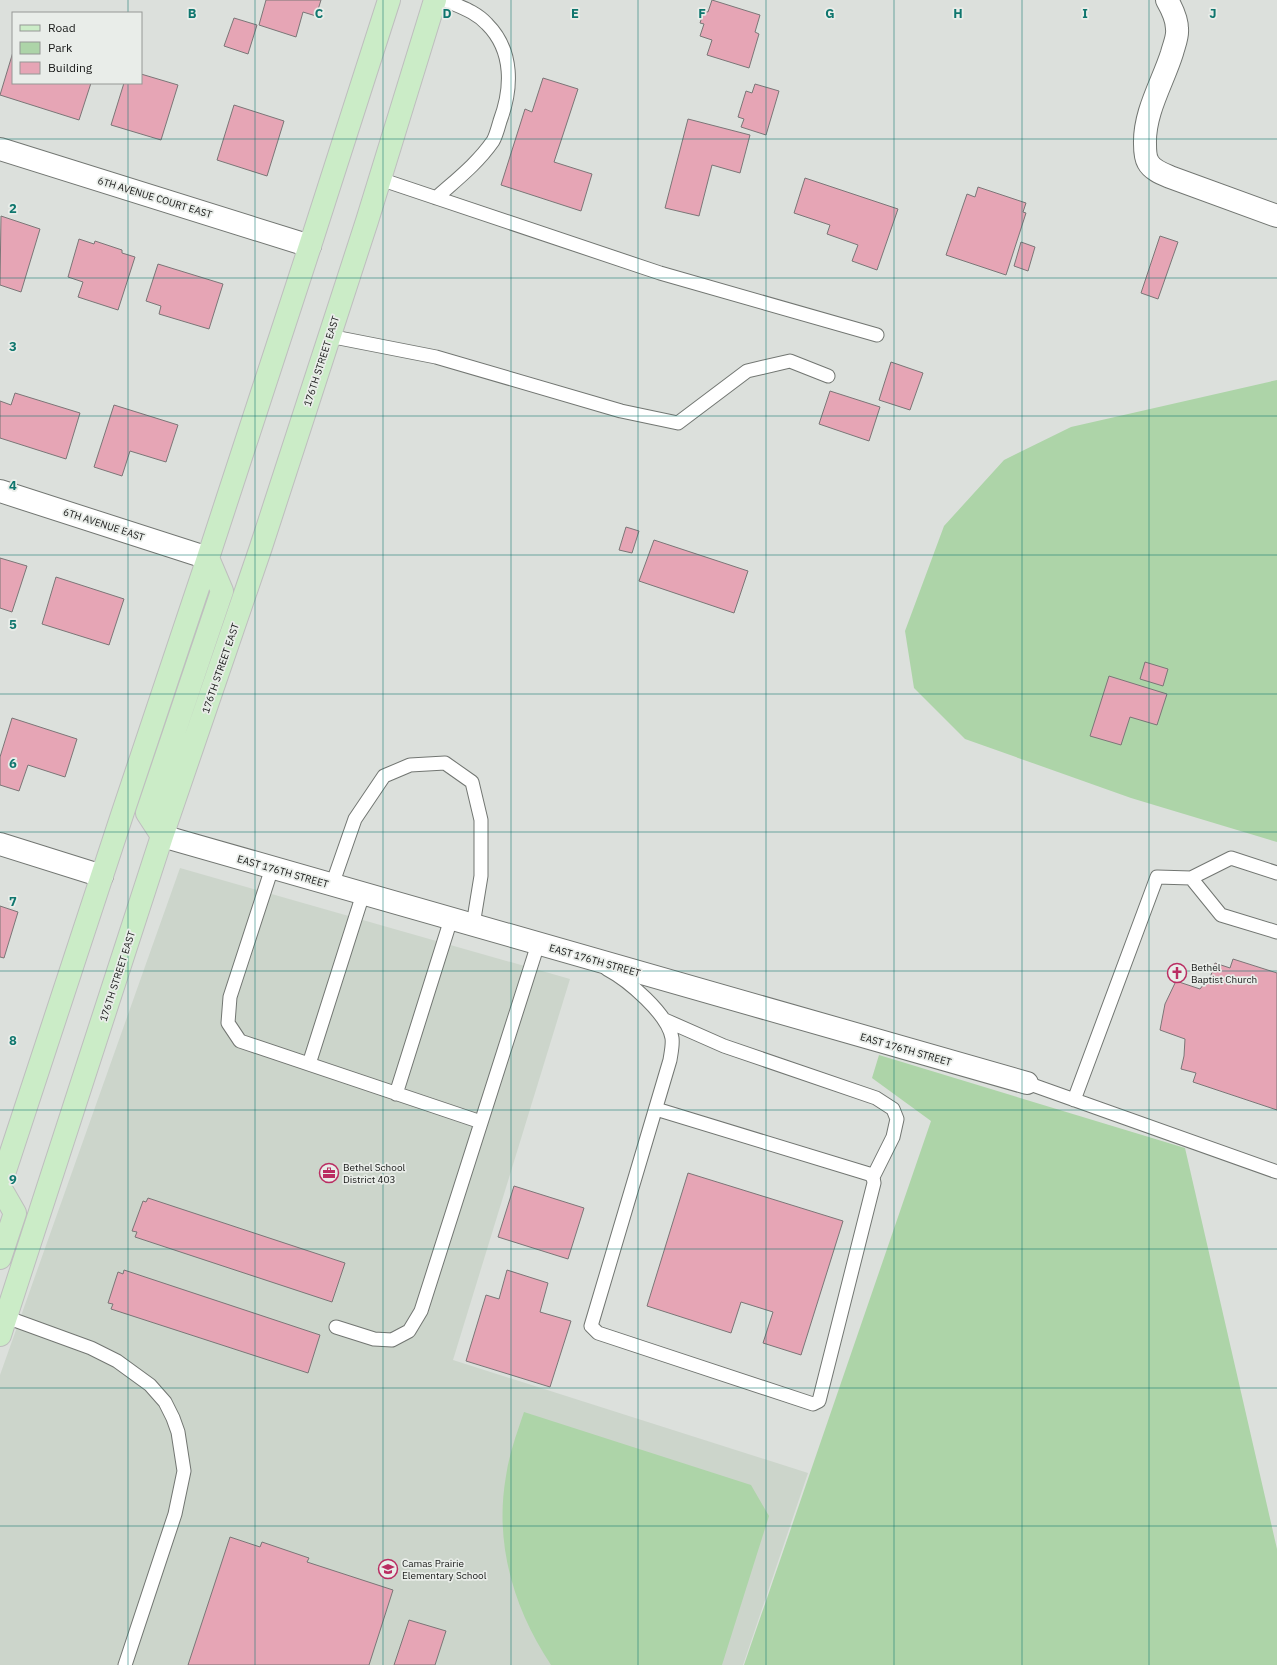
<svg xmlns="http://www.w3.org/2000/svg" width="1277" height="1665" font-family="'IBM Plex Sans',sans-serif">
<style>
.built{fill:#ccd5cb}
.green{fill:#add4a8}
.building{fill:#e6a5b5;stroke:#7b7677}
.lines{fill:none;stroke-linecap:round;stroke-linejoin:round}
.lane-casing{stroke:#727672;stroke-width:15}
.street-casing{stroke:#727672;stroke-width:24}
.primary-casing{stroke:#bebebe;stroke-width:24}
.lane{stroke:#fff;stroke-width:13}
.street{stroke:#fff;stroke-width:22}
.primary{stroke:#cbecc7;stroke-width:22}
.grid{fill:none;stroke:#0f766e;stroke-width:1;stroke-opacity:0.55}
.labels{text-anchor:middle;stroke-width:3.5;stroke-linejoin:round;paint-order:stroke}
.street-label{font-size:10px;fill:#171817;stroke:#e9ede9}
.poi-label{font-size:10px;fill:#171817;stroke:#e9ede9;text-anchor:start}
.grid-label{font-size:13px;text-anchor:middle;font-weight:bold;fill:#0f766e;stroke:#e9ede9;stroke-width:3.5;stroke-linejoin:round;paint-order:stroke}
</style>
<rect width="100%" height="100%" fill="#dce0dc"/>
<path class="built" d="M180,868L570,979L453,1360L808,1473L743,1665H0V1375Z"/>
<path class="green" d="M1277,380V842L1131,798L965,739L914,688L905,631L944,526L1004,460L1071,427Z
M879,1055L1185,1148L1277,1549V1665H744L931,1121L872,1078Z
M524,1412L751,1485L769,1516L722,1665H551C514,1609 494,1544 506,1476C509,1454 517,1433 524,1412Z"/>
<path class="building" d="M266,0H321L316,16L303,12L296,37L259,25Z
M712,0L760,15L755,32L759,34L749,68L707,55L712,40L700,36L704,24L700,23L704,11L708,12Z
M234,18L257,25L248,54L224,46Z
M13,52V83H91L79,120L0,95Z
M141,74L178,85L161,140L111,125L124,83H141Z
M543,78L578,89L554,162L592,174L581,211L501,185L525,109L532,112Z
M755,84L779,91L766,135L741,127L744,119L738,117L746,91L752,93Z
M234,105L284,121L267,176L217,160Z
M688,119L750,135L740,173L712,165L699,216L665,208Z
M805,178L898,209L877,270L852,261L858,245L827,234L830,225L794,213Z
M978,187L1026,203L1023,212L1026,213L1006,275L946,255L967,194L975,197Z
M1,216L40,229L21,292L0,285Z
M1160,236L1178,242L1158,299L1141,293Z
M79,239L94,244L95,241L122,250V253L135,257L118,310L78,297L83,282L68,277Z
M1021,242L1035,247L1028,271L1014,266Z
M158,264L223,284L209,329L159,314L161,306L146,301Z
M891,362L923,373L910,410L879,400Z
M830,391L880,407L869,441L819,424Z
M15,393L80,413L66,459L0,438V401L11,405Z
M114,405L178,425L166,462L130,451L122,476L94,467Z
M626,527L639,531L632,553L619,550Z
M654,540L748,571L734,613L639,581Z
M0,558L27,566L12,612L0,608Z
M56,577L124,599L109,645L42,624Z
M1145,662L1168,669L1163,686L1140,679Z
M1109,676L1167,694L1157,725L1130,717L1121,745L1090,736Z
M12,718L77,739L65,777L28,765L19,791L0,785V757Z
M0,906L18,912L4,958L0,957Z
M1233,959L1277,973V1110L1193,1082L1196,1073L1181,1069L1184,1056L1185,1039L1160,1030L1165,1004L1176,981L1200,989L1211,975L1215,963L1230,968Z
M688,1173L843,1221L801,1355L763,1343L773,1312L741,1302L731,1333L647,1306Z
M514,1186L584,1208L568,1259L498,1237Z
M148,1198L345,1263L332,1302L135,1237L137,1232L132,1231L143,1201L146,1202Z
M124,1270L320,1335L308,1373L111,1309L113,1304L108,1303L118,1272L123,1274Z
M507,1270L548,1283L540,1312L571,1321L550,1387L466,1361L486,1295L499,1299Z
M230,1537L260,1547L262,1542L309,1558L307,1562L393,1590L369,1665H188Z
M409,1620L446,1631L435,1665H394Z"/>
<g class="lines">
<g class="lane-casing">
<path id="lane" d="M380,179L660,273L877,335
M436,198C456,180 477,164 493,141C496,136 498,128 500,121C512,89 514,51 487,24C475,11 460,7 445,0
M329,336L436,357L621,411L678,423L747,371L790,361L828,376
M272,868L230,997L228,1023L240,1041L481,1122
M1191,878L1221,915L1277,932
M332,885L355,819L384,776L410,765L445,763L472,782L481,820V876L473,925
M607,969C628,980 668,1014 672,1038C673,1045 671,1053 670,1060L591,1326L598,1333L813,1404L819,1401L874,1183L873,1177L869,1174L656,1109
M665,1020L724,1046L876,1098L893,1109L897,1119L893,1137L873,1177
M309,1064L363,894
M1027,1083L1277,1172
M396,1094L451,919
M1074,1100L1157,877L1191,878L1231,858L1277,873
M6,1317L91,1348L117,1361L150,1385L165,1402L173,1418L178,1432L184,1471L175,1514L125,1665
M336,1327L374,1339L392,1340L409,1331L421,1311L538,944"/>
</g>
<g class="street-casing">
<path id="street" d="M1167,0C1171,7 1177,20 1177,29C1178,37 1174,45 1172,53C1163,82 1144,112 1145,144C1145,149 1145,157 1148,162C1152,170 1163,174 1170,177L1277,216
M0,149L310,246
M0,491L208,558
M162,836L1027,1083
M0,844L102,876"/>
</g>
<g class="primary-casing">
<path id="primary" d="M162,836L147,813L222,591L208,558
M0,1186L122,815L208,558L310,246L389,0
M0,1187L15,1213L0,1258
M0,1335L162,836L261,547L367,221L435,0"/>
</g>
<use href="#lane" class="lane"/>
<use href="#street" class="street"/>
<use href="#primary" class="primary"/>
</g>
<path class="grid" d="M128,0V13M255,0V1665M383,0V1665M511,0V1665M638,0V1665M766,0V1665M894,0V1665M1022,0V1665M1149,0V1665M128,83V1665M0,139H1277M0,278H1277M0,416H1277M0,555H1277M0,694H1277M0,832H1277M0,971H1277M0,1110H1277M0,1249H1277M0,1388H1277M0,1526H1277"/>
<defs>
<g id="church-ring" transform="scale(1)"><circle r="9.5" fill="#e9ede9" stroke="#ba2d62" stroke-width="1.5"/><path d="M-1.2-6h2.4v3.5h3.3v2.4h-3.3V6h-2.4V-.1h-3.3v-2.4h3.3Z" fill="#ba2d62"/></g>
<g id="office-ring" transform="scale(1)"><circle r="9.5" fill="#e9ede9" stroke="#ba2d62" stroke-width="1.5"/><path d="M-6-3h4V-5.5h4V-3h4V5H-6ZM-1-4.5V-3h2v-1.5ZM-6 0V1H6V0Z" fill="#ba2d62"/></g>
<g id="school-ring" transform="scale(1)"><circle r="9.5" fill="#e9ede9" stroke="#ba2d62" stroke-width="1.5"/><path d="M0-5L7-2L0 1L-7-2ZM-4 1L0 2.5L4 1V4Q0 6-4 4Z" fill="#ba2d62"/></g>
</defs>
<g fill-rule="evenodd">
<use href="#church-ring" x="1177" y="973"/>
<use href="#office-ring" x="329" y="1173"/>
<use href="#school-ring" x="388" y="1569"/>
</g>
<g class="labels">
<g class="street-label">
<text transform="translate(155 197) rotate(17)" y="4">6TH AVENUE COURT EAST</text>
<text transform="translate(321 361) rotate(-72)" y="4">176TH STREET EAST</text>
<text transform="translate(104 524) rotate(18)" y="4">6TH AVENUE EAST</text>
<text transform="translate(220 668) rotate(-71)" y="4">176TH STREET EAST</text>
<text transform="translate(283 871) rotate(16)" y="4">EAST 176TH STREET</text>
<text transform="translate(595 960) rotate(16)" y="4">EAST 176TH STREET</text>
<text transform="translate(117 976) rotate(-72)" y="4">176TH STREET EAST</text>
<text transform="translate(906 1049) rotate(16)" y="4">EAST 176TH STREET</text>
</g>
<g class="poi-label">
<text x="1191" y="971">Bethel<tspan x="1191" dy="12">Baptist Church</tspan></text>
<text x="343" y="1171">Bethel School<tspan x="343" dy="12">District 403</tspan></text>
<text x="402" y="1567">Camas Prairie<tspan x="402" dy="12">Elementary School</tspan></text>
</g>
</g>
<g class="grid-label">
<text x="192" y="18">B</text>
<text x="319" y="18">C</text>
<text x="447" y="18">D</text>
<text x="575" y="18">E</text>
<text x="702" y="18">F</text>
<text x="830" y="18">G</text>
<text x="958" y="18">H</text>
<text x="1085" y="18">I</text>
<text x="1213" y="18">J</text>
<text x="13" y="213">2</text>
<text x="13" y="351">3</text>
<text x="13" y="490">4</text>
<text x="13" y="629">5</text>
<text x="13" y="768">6</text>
<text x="13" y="906">7</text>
<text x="13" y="1045">8</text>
<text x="13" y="1184">9</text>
</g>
<rect x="12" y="12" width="130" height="72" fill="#e9ede9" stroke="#959895"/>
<rect x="20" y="25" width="20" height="6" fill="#cbecc7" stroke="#959895"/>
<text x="48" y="32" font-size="12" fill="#171817">Road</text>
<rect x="20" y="42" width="20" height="12" fill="#add4a8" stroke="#959895"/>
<text x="48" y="52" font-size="12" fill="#171817">Park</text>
<rect x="20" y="62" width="20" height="12" fill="#e6a5b5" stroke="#959895"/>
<text x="48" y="72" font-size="12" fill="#171817">Building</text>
</svg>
